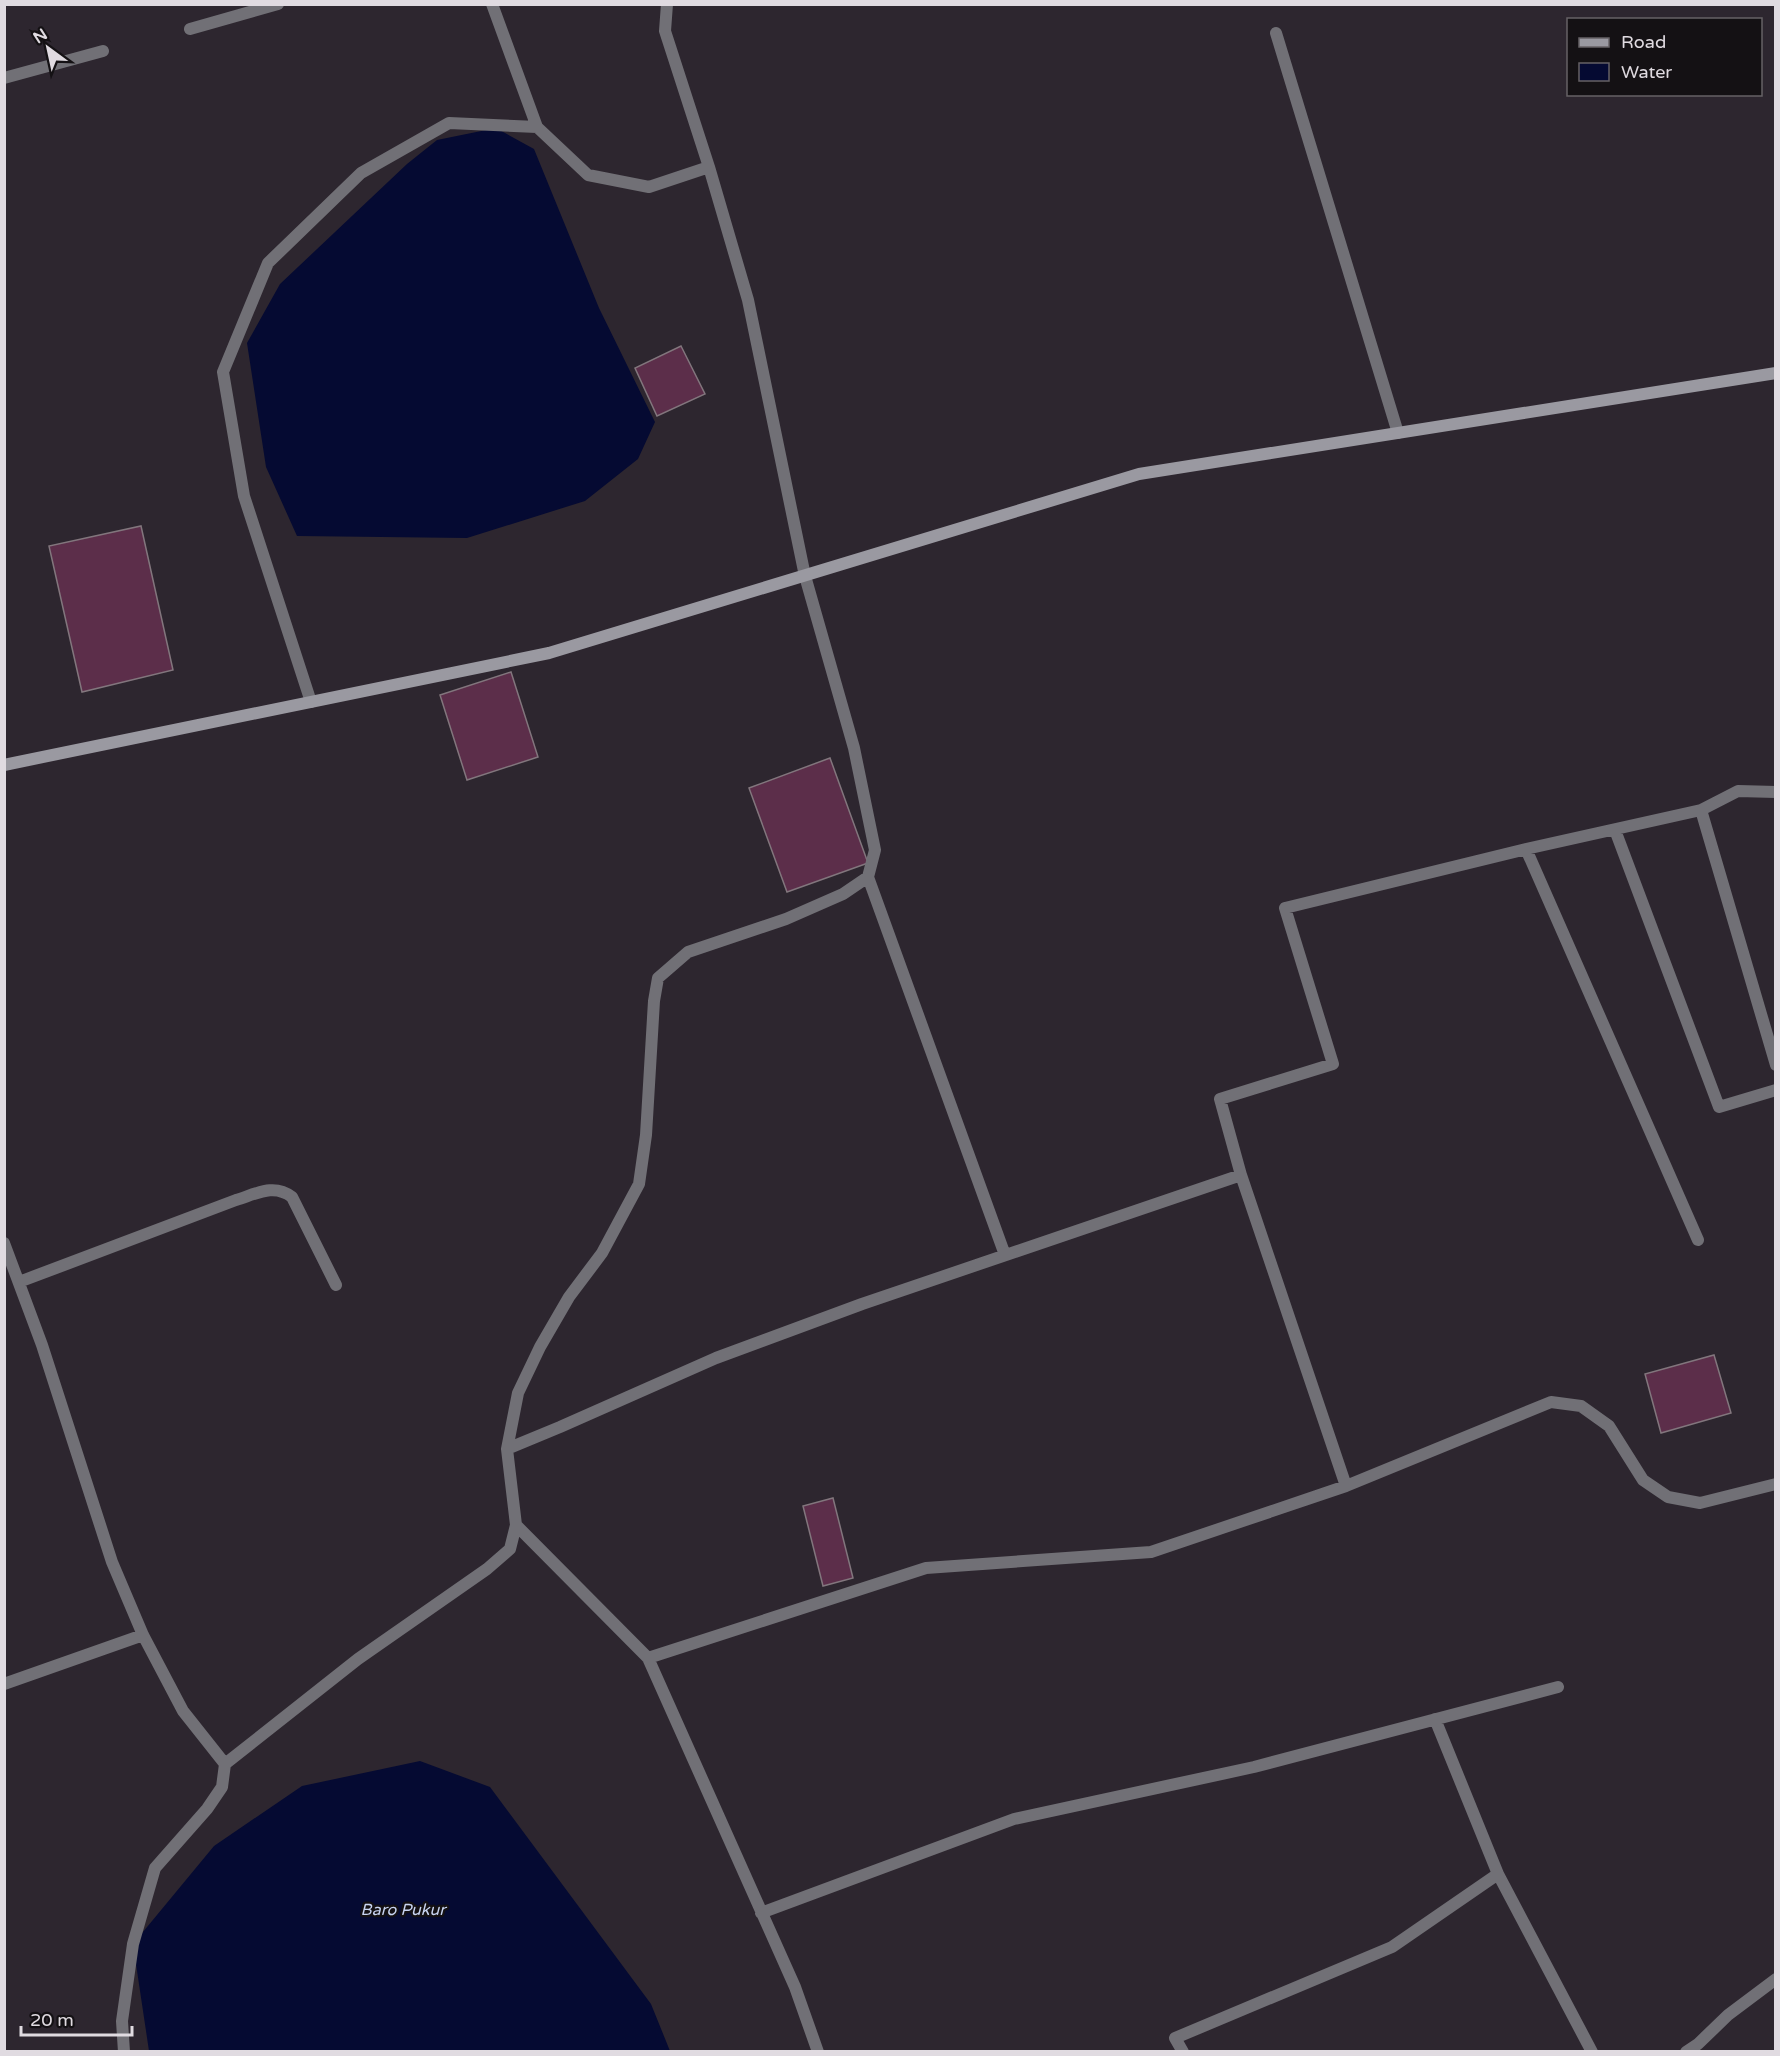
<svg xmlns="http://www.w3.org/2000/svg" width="1780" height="2056" font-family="'Varela Round',sans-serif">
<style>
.water{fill:#050a32}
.building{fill:#5c2e4a;stroke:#82767d;stroke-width:1.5}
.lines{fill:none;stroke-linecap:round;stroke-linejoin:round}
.street{stroke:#717076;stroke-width:12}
.secondary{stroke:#9a99a1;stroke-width:12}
.labels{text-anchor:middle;stroke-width:4.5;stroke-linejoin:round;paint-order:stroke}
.water-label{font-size:16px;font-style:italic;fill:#c8d4f2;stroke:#141114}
</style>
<rect width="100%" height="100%" fill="#2d262f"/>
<path class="water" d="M496,128L534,149L599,308L655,422L638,459L585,501L467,538L297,536L266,467L247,343L280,284L407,164L437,140Z
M420,1761L490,1787L651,2004L670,2051H149L133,1944L214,1846L302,1786Z"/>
<path class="building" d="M681,346L705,394L657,416L635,368Z
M141,526L173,670L82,692L49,546Z
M511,672L538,757L467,780L440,695Z
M830,758L868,863L787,892L749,788Z
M1714,1355L1731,1413L1661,1433L1645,1374Z
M833,1498L853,1578L823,1586L803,1506Z"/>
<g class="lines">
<path class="street" d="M492,4L537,127L588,175L649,187L709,167
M190,29L278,4
M1276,33L1398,433
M4,78L103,51
M311,702L244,496L223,372L268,263L361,173L449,123L537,127
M1701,810L1776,1065
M1615,830L1719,1107L1776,1090
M1526,849L1698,1240
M868,877L1005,1255
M1241,1175L1220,1099L1333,1064L1285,908L1526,849L1701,810L1738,791L1776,792
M4,1243L42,1345L112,1562L143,1635L183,1711L225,1764L222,1787L207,1809L155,1868L133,1944L122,2021L124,2052
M19,1282L236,1200C256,1194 274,1183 292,1197L336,1285
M507,1449L560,1427L716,1358L862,1304L1241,1175L1346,1486
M516,1525L648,1658L926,1568L1151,1552L1346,1486L1551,1402L1581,1406L1609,1426L1643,1480L1668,1497L1700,1503L1776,1484
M648,1658L795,1987L818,2052
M4,1684L143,1635
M1435,1719L1498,1874
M225,1764L358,1659L487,1569L510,1549L516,1525L507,1449L518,1393L540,1347L569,1297L602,1253L639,1184L646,1135L654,1001L658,978L688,952L786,919L843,894L868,877L875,850L854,748L805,576L748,300L709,167L665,31L667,4
M761,1913L1014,1819L1254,1767L1558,1687
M1183,2052L1175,2038L1392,1947L1498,1874L1592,2052
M1686,2052L1698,2044L1728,2015L1776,1979"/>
<path class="secondary" d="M4,765L549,653L1139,474L1776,373"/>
</g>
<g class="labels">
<g class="water-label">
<text x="403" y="1915">Baro Pukur</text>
</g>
</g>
<rect width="1780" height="2056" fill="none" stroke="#e0dbe1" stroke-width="12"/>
<rect x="1567" y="18" width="195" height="78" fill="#141114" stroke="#666266" stroke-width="1.5"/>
<rect x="1579" y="38" width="30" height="9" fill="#9a99a1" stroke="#666266" stroke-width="1.5"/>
<text x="1621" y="48" font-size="18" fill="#e0dbe1">Road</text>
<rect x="1579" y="63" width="30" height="18" fill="#050a32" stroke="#666266" stroke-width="1.5"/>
<text x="1621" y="78" font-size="18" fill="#e0dbe1">Water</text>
<g transform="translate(48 48) rotate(327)" stroke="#141114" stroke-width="4.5" paint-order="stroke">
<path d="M0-4.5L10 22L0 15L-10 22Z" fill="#e0dbe1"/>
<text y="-9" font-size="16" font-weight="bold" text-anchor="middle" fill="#e0dbe1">N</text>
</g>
<path d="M21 2026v9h111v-9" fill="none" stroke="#e0dbe1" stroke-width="3"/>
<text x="30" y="2026" font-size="18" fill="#e0dbe1" stroke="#141114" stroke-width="4.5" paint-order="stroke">20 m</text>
</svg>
